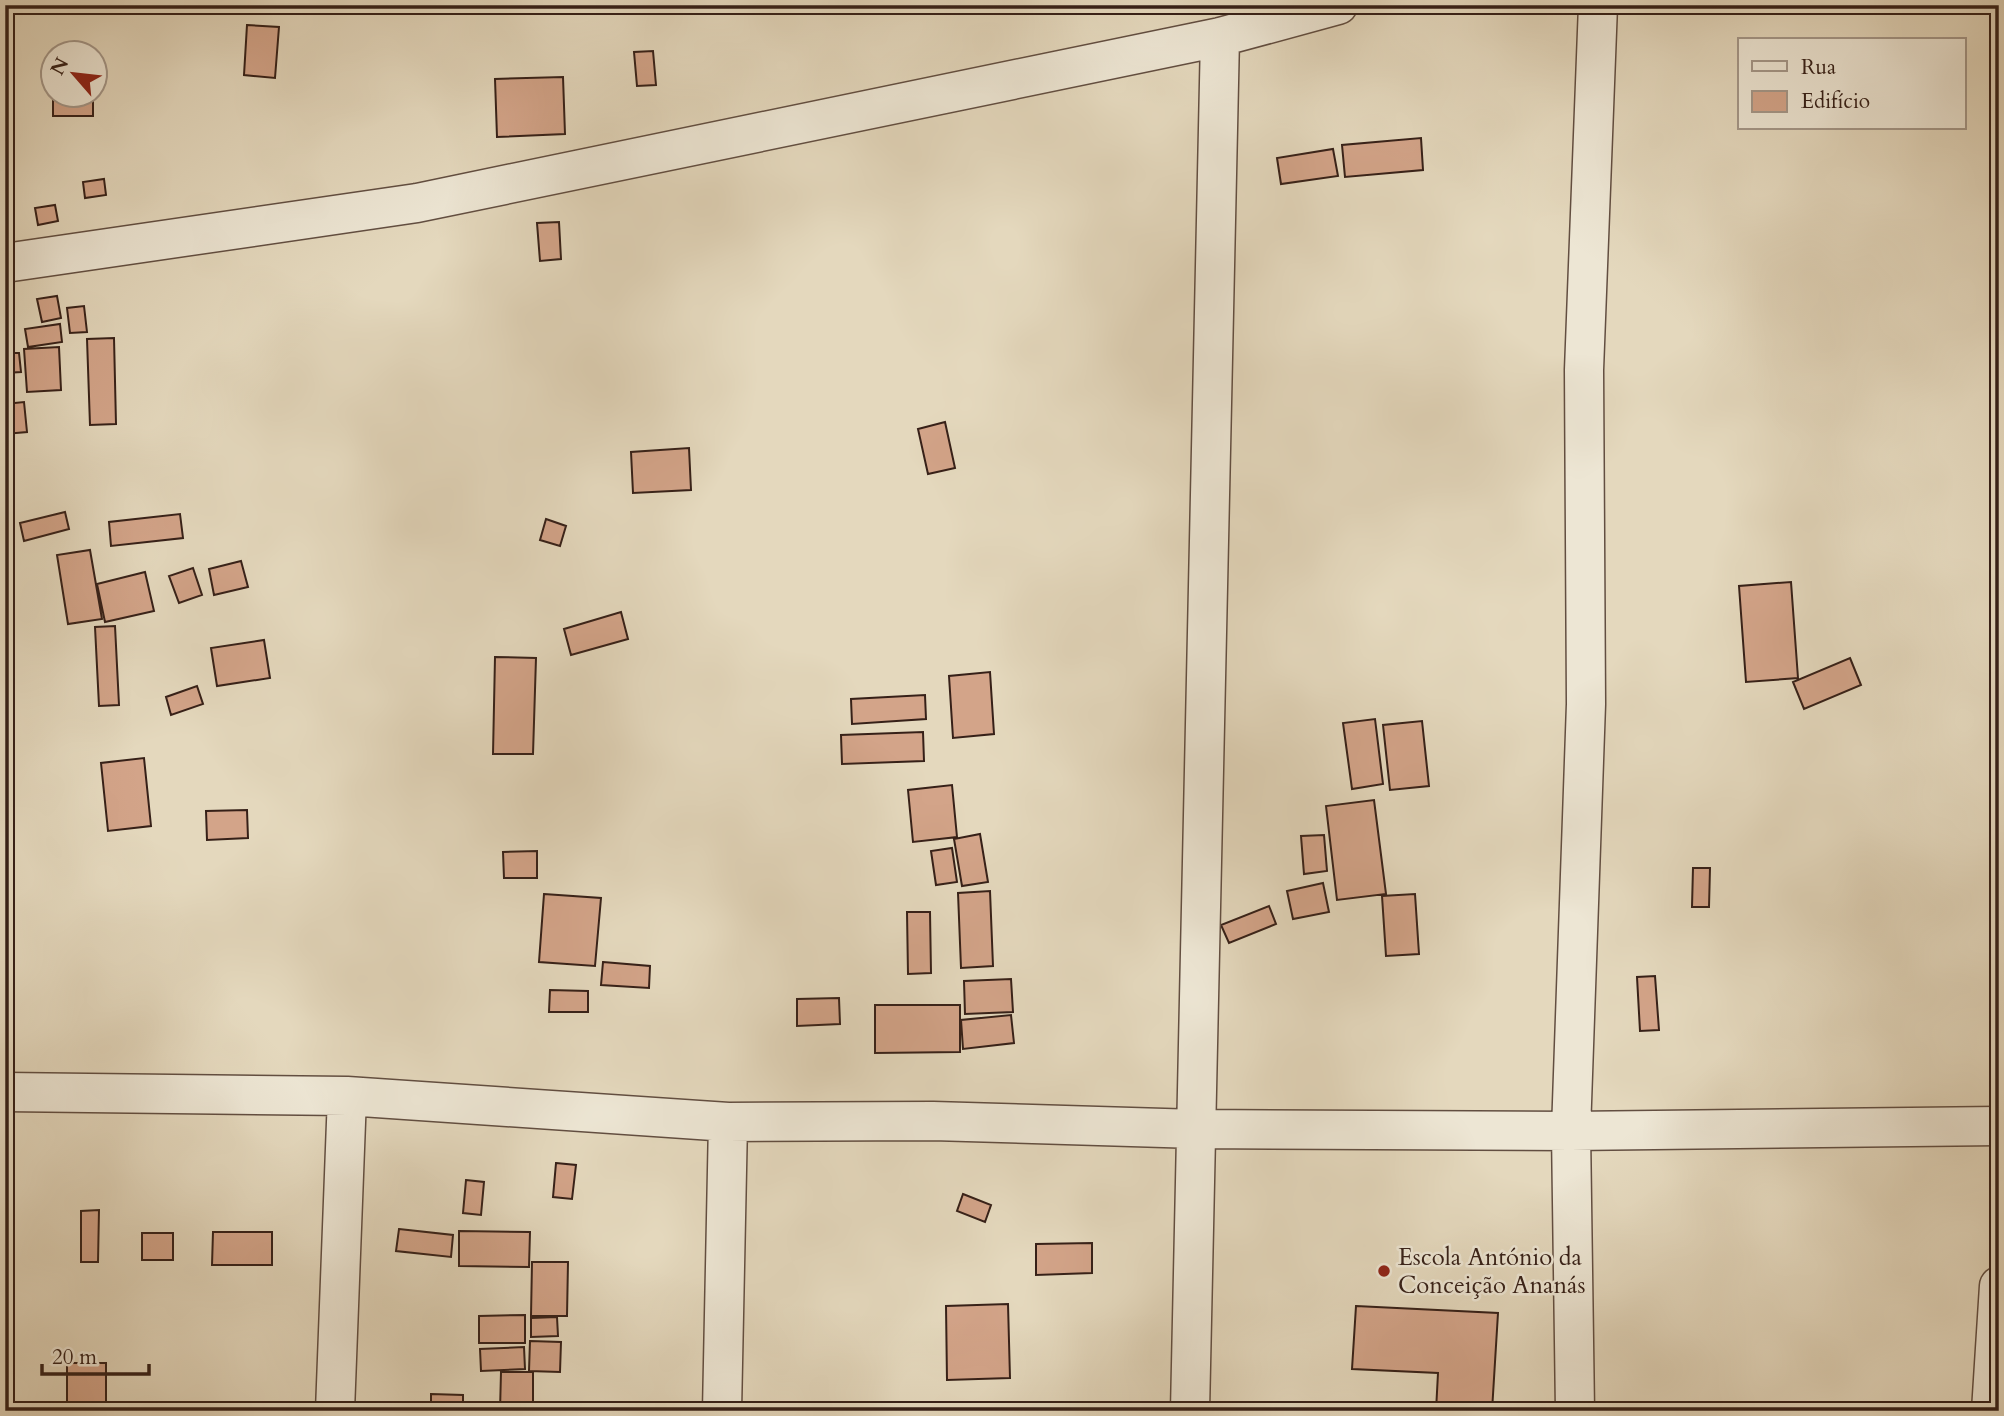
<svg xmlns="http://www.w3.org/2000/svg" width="2004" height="1416" font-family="Cardo,serif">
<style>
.building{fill:#d3a489;stroke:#362018;stroke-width:2}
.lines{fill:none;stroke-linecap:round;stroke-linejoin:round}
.minor-casing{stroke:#624e41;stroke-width:41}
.minor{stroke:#ede6d4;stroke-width:38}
.poi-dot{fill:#8f2418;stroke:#ede6d4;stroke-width:2.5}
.labels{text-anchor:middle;stroke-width:5;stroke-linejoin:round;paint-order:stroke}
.poi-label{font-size:24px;fill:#362018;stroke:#ede6d4;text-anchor:start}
</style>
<rect width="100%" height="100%" fill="#e4d8bd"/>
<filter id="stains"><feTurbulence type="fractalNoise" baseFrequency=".00286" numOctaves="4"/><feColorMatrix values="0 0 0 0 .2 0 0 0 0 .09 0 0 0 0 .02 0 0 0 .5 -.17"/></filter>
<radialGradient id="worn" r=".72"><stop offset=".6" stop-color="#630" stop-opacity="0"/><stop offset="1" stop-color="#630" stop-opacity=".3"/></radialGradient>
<path class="building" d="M247,25L279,27L275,78L244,75Z
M653,51L656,85L637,86L634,52Z
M563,77L565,134L497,137L495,79Z
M53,94H93V116H53Z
M1421,138L1423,170L1345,177L1342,145Z
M1333,149L1338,176L1281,184L1277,158Z
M104,179L106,195L85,198L83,182Z
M55,205L58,221L38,225L35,208Z
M559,222L561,259L540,261L537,223Z
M57,296L61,318L42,322L37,299Z
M84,306L87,332L70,333L67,308Z
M60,324L62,342L28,347L25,329Z
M114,338L116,424L90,425L87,339Z
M59,347L61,390L27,392L24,349Z
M5,353H19L21,372L5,373Z
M24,402L27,432L5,434V404Z
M945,422L955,468L928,474L918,429Z
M689,448L691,490L633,493L631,452Z
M65,512L69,529L24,541L20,523Z
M180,514L183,538L111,546L109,522Z
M546,519L566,526L560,546L540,540Z
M90,550L102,619L68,624L57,555Z
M241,561L248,587L214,595L209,569Z
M193,568L202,595L179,603L169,576Z
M145,572L154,611L105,622L97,584Z
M1791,582L1798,678L1746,682L1739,586Z
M621,612L628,639L571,655L564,629Z
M115,626L119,705L99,706L95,627Z
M264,640L270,678L217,686L211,648Z
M495,657L536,658L533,754H493Z
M1850,658L1861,685L1804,709L1793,682Z
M990,672L994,734L953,738L949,676Z
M197,686L203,704L171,715L166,697Z
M925,695L926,719L852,724L851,699Z
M1375,719L1383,784L1352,789L1343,723Z
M1422,721L1429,786L1390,790L1383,725Z
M923,732L924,761L842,764L841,735Z
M144,758L151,826L108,831L101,763Z
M952,785L957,837L913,842L908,790Z
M1374,800L1386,894L1337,900L1326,806Z
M247,810L248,838L207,840L206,811Z
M980,834L988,882L962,886L954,839Z
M1324,835L1327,871L1304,874L1301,836Z
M952,848L957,882L936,885L931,851Z
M537,851V878H504L503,852Z
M1693,868H1710L1709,907H1692Z
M1323,883L1329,912L1293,919L1287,891Z
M990,891L993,966L961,968L958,893Z
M544,894L601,898L595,966L539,962Z
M1415,894L1419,954L1386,956L1382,896Z
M1269,906L1276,924L1229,943L1221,925Z
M907,912H930L931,973L908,974Z
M603,962L650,966L649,988L601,985Z
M1655,976L1659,1030L1640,1031L1637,977Z
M1011,979L1013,1012L965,1014L964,981Z
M550,990L588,991V1012H549Z
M839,998L840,1024L797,1026V999Z
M875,1005H960V1052L875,1053Z
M1011,1015L1014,1043L963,1049L961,1020Z
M556,1163L576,1165L572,1199L553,1197Z
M466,1180L484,1182L481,1215L463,1213Z
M963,1194L991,1205L985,1222L957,1211Z
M99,1210L98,1262H81V1211Z
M399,1229L453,1235L451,1257L396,1251Z
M459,1231L530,1232L529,1267L459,1266Z
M213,1232H272V1265H212Z
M142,1233H173V1260H142Z
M1092,1243V1273L1036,1275V1244Z
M532,1262H568L567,1316H531Z
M1008,1304L1010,1378L947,1380L946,1306Z
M1356,1306L1498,1313L1492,1411H1436L1438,1373L1352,1369Z
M525,1315V1343H479V1316Z
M557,1317L558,1336L531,1337V1318Z
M530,1341L561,1342L560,1372L529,1371Z
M524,1347L525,1369L481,1371L480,1349Z
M67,1363H106V1411H67Z
M501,1372H533V1411H500Z
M431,1394L463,1395V1411H431Z"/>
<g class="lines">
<g class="minor-casing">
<path id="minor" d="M5,263L417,203L1220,37L1338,5
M5,1092L347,1096L728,1122L933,1121L1197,1129L1571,1131L1999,1126
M335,1411L347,1096
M722,1411L728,1122
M1190,1411L1220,37
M1575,1411L1571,1131L1586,704L1584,370L1598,5
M1991,1411L1999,1286"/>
</g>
<use href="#minor" class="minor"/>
</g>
<circle class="poi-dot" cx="1384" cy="1271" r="7"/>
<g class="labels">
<g class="poi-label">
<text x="1398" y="1265">Escola António da<tspan x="1398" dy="28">Conceição Ananás</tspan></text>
</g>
</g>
<rect width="2004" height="1416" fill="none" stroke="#e4d8bd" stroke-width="28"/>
<rect x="7" y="7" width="1990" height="1402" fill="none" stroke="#362018" stroke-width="3.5"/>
<rect x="14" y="14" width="1976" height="1388" fill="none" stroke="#362018" stroke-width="2"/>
<rect x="1738" y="38" width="228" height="91" fill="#ede6d4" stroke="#a49789" stroke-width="2"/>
<rect x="1752" y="61" width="35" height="10" fill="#ede6d4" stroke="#a49789" stroke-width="2"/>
<text x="1801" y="74" font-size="21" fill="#362018">Rua</text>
<rect x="1752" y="91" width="35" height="21" fill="#d3a489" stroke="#a49789" stroke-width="2"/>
<text x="1801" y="108" font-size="21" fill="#362018">Edifício</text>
<g transform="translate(74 74) rotate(298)"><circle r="33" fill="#ede6d4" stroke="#a49789" stroke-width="2"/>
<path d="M0-5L12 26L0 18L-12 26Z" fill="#8f2418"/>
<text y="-10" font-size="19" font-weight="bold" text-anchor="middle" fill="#362018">N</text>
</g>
<path d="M42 1364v10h107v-10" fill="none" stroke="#362018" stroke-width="3.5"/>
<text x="52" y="1364" font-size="21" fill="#362018" stroke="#ede6d4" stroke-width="5" paint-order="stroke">20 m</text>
<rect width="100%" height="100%" filter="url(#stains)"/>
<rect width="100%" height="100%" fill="url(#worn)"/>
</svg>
